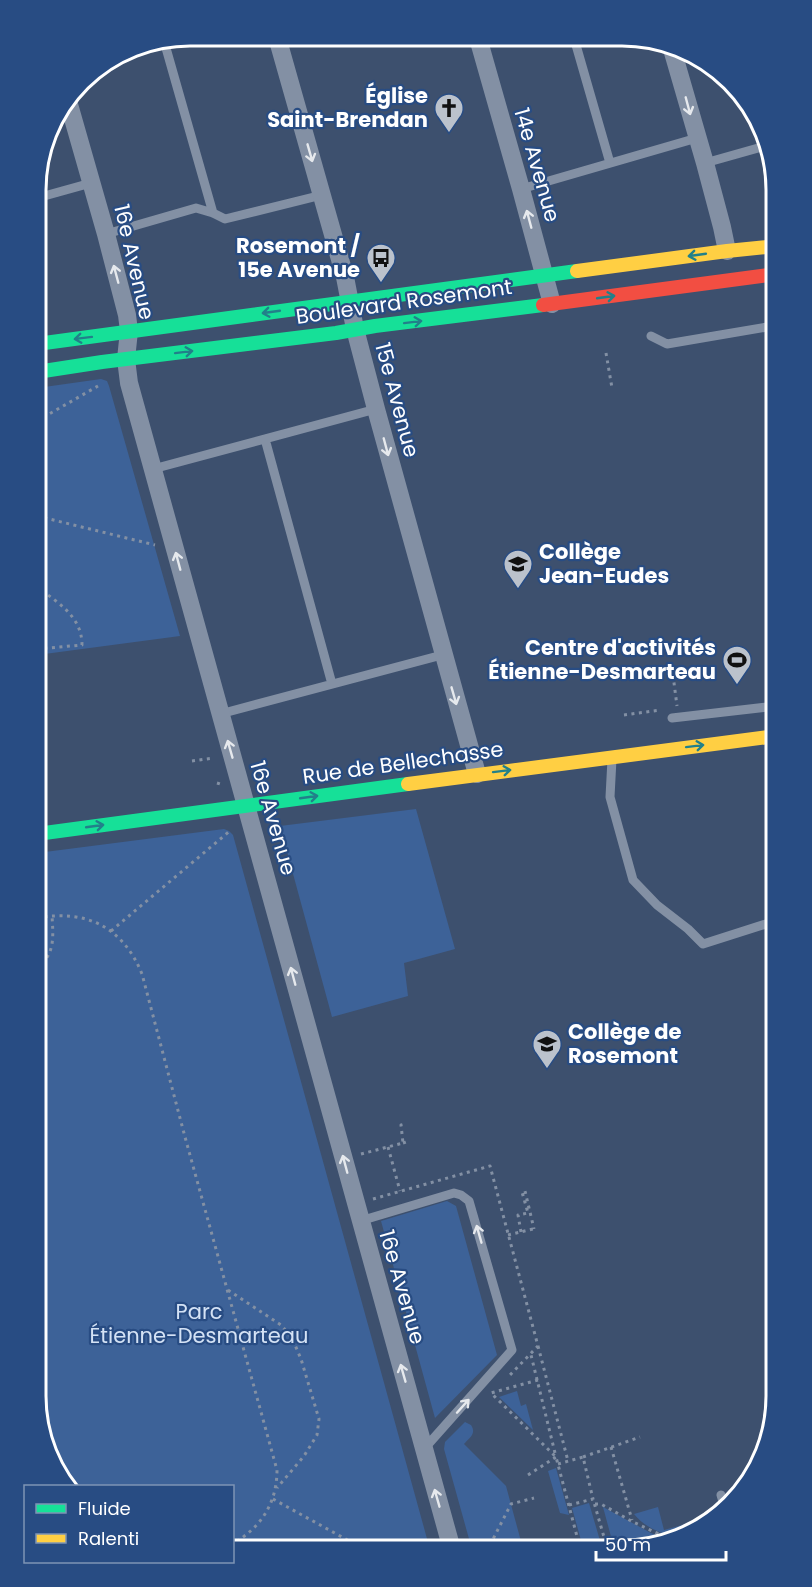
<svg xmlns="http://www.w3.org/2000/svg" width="812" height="1587" font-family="Poppins,sans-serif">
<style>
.green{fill:#3d6298}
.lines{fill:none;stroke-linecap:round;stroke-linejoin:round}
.path{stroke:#8390a4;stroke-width:3;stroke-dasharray:3 4.5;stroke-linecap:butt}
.lane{stroke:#8390a4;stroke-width:9}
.street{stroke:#8390a4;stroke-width:18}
.fast{stroke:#16e098;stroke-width:14}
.slow{stroke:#ffcf43;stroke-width:14}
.jam{stroke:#f24e42;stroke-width:14}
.oneway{stroke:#e6e9ed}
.oneway2{stroke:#22808a}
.labels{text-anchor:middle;stroke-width:4.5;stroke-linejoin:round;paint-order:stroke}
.poi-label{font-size:21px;font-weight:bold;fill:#fff;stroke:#284c83;text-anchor:end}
.street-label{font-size:21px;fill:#fff;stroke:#284c83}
.park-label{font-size:21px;fill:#d4e2f5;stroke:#284c83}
.rim{fill:none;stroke:#fff;stroke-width:3}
</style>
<rect width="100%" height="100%" fill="#3d506e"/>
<path class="green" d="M101,379L107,381L109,386L180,636L37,655V388Z
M416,809L455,949L404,963L408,996L332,1017L280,826Z
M224,829L229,831L233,835L429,1546L233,1549L232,1486H71L44,1446L36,1397L37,853Z
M447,1201L456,1206L497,1355L435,1418L381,1221Z
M517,1391L521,1406L526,1404L533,1430L499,1397Z
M465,1422L471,1425C477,1434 469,1438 464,1444L506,1486L522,1545L471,1546L444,1449L445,1442Z
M556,1468L569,1515L560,1513L548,1471Z
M589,1503L601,1544H582L572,1508Z
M603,1507L651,1533L672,1542L613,1544Z
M658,1507L664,1530L704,1519L676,1539C660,1532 645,1528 634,1514Z"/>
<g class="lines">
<path class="path" d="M606,353L612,388
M37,421L98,386
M37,516L155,545
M37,649L82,645C82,616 57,602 37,587
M673,675L677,706
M624,715L661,710
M192,761L214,758
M217,783L220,784
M39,787L42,811
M37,918C86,909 123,927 142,974L185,1137L277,1470C277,1503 261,1528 232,1544
M111,931L231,830
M36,968C56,955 53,936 52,915
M403,1143L409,1141
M388,1147L400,1191
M361,1154L403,1143L401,1125L405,1124
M373,1199L490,1166L538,1346L509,1376
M521,1232L518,1215L528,1213L522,1192L525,1191L534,1229
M508,1235L533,1229
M228,1290L281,1325L292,1338L301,1359L319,1419L317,1435L304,1456L277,1488
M538,1346L568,1461
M538,1380L491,1393L556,1457L579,1544
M611,1447L632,1520
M583,1457L640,1437
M558,1464L583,1457L593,1499
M528,1475L556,1457L531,1355
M273,1499L360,1547
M595,1504H601L633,1522L674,1541
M569,1505L593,1499L606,1544
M490,1545L511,1504L534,1498"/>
<path class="lane" d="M574,38L610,163
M164,41L213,213
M705,163L769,145
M521,189L697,138
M37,198L91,183
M106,234L196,208L213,213L225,219L322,195
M651,336L667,344L773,326L776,340
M265,439L332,684
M153,469L376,409
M220,714L442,655
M672,718L776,706
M612,759L610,797L633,880L657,905L688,929L703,944L769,923L776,946
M360,1221L454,1193L461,1195L469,1201L512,1350L424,1449
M721,1495L724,1505"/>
<path class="street" d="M277,37L345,277L355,329L376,409L477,774
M478,38L521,189L552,304
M672,49L705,163L722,227L727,251
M68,101L106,234L127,315L129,331L126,359L129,383L451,1546"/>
<path class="fast" d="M37,344L577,271
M37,372L102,362L336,333L375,326L543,305
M37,834L408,784"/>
<path class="slow" d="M577,271L727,251L776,246
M408,784L776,736"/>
<path class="jam" d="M543,305L776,274"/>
</g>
<defs><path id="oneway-shaft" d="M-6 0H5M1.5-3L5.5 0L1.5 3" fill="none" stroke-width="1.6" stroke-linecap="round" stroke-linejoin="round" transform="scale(1.5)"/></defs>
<g class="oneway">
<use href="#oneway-shaft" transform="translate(688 106) rotate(75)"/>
<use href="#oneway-shaft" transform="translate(310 153) rotate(74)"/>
<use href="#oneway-shaft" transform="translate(529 219) rotate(-105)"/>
<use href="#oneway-shaft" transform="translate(116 274) rotate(-105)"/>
<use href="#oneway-shaft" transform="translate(386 447) rotate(75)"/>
<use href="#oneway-shaft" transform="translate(178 561) rotate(-105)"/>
<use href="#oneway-shaft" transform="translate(454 696) rotate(74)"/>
<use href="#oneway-shaft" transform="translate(230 749) rotate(-106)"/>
<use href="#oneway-shaft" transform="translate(293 976) rotate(-105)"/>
<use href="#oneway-shaft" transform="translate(345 1164) rotate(-105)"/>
<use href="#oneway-shaft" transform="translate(479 1234) rotate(-106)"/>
<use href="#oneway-shaft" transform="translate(403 1373) rotate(-106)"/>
<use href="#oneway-shaft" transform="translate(463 1406) rotate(-48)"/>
<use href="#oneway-shaft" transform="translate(437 1498) rotate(-106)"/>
</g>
<g class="oneway2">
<use href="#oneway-shaft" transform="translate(697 255) rotate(172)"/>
<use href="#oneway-shaft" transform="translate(606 297) rotate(-8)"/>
<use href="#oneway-shaft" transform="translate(271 312) rotate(172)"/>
<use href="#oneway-shaft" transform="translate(413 322) rotate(-7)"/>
<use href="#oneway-shaft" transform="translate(83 338) rotate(173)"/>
<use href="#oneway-shaft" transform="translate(184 352) rotate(-7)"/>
<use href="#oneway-shaft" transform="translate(695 746) rotate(-7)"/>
<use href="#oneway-shaft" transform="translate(502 771) rotate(-7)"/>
<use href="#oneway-shaft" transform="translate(309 797) rotate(-8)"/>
<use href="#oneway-shaft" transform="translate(95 826) rotate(-8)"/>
</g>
<defs>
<g id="church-pin" transform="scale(1.5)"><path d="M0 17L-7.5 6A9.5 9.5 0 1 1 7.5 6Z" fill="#bbc2cc" stroke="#284c83"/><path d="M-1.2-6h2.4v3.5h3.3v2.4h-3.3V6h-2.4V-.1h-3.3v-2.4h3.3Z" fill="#111"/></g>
<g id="bus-pin" transform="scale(1.5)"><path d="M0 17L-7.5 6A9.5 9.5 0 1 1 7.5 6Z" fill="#bbc2cc" stroke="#284c83"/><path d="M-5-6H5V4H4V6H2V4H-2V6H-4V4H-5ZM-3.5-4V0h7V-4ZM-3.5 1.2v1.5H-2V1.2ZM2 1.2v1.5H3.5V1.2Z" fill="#111"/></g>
<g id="school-pin" transform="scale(1.5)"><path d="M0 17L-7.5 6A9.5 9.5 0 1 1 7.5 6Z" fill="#bbc2cc" stroke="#284c83"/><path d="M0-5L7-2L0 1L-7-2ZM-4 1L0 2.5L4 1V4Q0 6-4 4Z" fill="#111"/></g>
<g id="stadium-pin" transform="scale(1.5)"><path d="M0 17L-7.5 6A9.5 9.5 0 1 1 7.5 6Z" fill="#bbc2cc" stroke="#284c83"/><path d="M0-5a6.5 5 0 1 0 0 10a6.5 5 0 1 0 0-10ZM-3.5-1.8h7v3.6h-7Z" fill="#111"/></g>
<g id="university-pin" transform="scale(1.5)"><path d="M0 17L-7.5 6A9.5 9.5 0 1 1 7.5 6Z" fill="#bbc2cc" stroke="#284c83"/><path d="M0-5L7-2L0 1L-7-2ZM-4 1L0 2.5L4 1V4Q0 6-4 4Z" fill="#111"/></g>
</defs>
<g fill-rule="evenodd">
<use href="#church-pin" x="449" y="108"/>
<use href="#bus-pin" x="381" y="258"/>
<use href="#school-pin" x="518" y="564"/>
<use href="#stadium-pin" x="737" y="660"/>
<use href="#university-pin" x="547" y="1044"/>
</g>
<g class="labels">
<g class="poi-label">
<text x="428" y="103">Église<tspan x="428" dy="24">Saint-Brendan</tspan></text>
<text x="360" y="253">Rosemont /<tspan x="360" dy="24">15e Avenue</tspan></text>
<text x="539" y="559" text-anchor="start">Collège<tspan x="539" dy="24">Jean-Eudes</tspan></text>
<text x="716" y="655">Centre d'activités<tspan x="716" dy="24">Étienne-Desmarteau</tspan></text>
<text x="568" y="1039" text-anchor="start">Collège de<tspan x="568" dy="24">Rosemont</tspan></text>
</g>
<g class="street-label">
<text transform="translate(537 165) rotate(74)" y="7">14e Avenue</text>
<text transform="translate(134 262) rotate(77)" y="7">16e Avenue</text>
<text transform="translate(404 302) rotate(-8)" y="7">Boulevard Rosemont</text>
<text transform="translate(397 400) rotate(75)" y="7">15e Avenue</text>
<text transform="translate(403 763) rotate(-8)" y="7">Rue de Bellechasse</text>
<text transform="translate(273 818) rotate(74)" y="7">16e Avenue</text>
<text transform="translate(402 1287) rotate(74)" y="7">16e Avenue</text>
</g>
<g class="park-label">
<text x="199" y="1319">Parc<tspan x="199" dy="24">Étienne-Desmarteau</tspan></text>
</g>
</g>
<path d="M0 0H812V1587H0ZM190 46H622A144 144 0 0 1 766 190V1396A144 144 0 0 1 622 1540H190A144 144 0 0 1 46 1396V190A144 144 0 0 1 190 46Z" fill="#284c83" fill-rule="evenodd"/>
<path class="rim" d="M190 46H622A144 144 0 0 1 766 190V1396A144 144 0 0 1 622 1540H190A144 144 0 0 1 46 1396V190A144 144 0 0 1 190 46Z"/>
<rect x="24" y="1485" width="210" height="78" fill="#284c83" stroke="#7e94b5" stroke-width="1.5"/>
<rect x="36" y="1504" width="30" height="9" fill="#16e098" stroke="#7e94b5" stroke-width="1.5"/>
<text x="78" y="1515" font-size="18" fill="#ffffff">Fluide</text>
<rect x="36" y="1534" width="30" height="9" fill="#ffcf43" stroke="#7e94b5" stroke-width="1.5"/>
<text x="78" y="1545" font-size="18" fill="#ffffff">Ralenti</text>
<path d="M596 1551v9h130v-9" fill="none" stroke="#ffffff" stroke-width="3"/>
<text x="605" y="1551" font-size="18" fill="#ffffff" stroke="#284c83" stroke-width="4.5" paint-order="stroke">50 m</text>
</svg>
